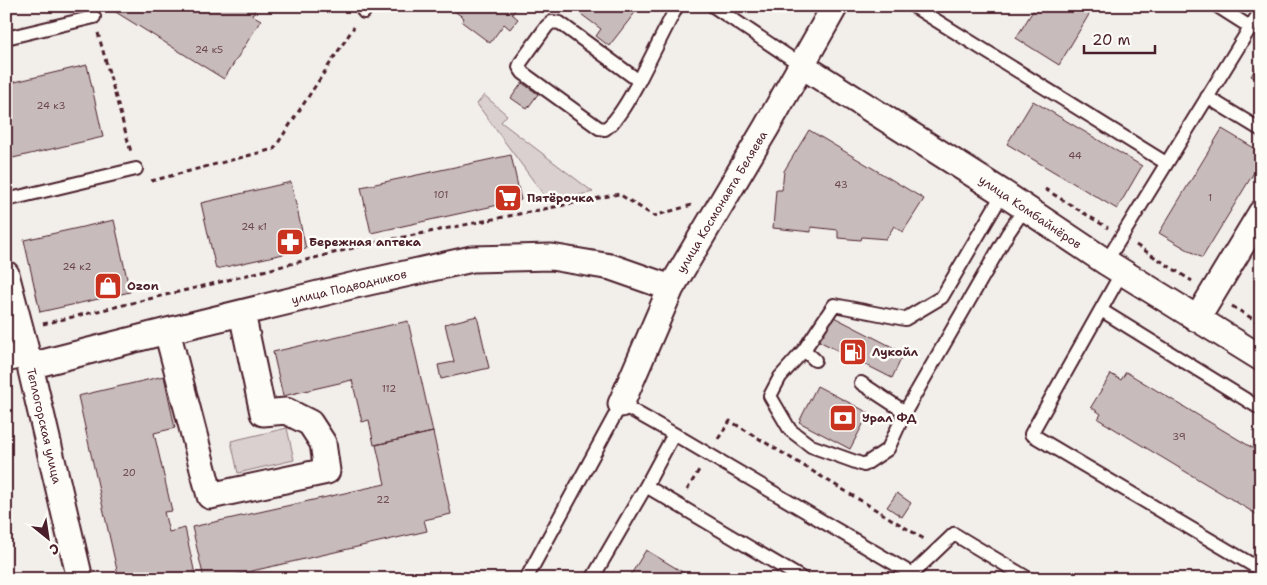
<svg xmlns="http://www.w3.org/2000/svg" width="1267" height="585" font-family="'Shantell Sans',sans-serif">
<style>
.green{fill:#d9d0cf;stroke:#92787d}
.building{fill:#c8bbbb;stroke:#4a1f2b}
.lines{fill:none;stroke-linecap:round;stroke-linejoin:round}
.lane-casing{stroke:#4a1f2b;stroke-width:16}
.street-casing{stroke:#4a1f2b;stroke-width:29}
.path{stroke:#4a1f2b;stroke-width:3;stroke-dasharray:5 4;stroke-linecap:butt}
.lane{stroke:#fdfcf7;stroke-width:12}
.street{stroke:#fdfcf7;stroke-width:25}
.labels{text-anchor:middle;stroke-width:5;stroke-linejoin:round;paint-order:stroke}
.number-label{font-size:10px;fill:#6a464f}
.poi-label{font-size:12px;font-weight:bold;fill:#4a1f2b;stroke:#fdfcf7;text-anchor:start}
.street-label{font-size:12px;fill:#4a1f2b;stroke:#fdfcf7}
</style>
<rect width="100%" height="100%" fill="#f2efeb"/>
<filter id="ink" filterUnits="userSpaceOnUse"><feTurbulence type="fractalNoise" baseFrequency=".02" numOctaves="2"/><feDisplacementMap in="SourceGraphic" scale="10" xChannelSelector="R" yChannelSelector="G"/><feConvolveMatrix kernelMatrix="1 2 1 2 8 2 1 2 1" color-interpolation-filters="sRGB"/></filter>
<g filter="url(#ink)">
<path class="green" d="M484,95L507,115L501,122L593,192L549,202L477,104Z
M287,428L294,460L238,473L231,441Z"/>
<path class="building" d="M106,6H257L252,15L261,20L224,79Z
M452,6H518L512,14L518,19L510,29L504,24L490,43L462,22L464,18L450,8Z
M570,6H640L609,46L596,36L601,29Z
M1036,6H1094L1059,65L1016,38Z
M1261,60V81L1251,76Z
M87,65L103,137L13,158L6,127V84Z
M522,83L538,94L527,109L511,98Z
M1033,101L1142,166L1117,209L1007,144Z
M1222,129L1261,152V161L1202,258L1159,233Z
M809,130L924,199L903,232L894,226L886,239L862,237L861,240L838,238V230L811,227V232L773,228L776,190H782L784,171Z
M511,155L521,200L371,233L361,187Z
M291,182L306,249L216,269L201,203Z
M114,220L130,292L40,312L24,240Z
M830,315L904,353L892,378L817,340Z
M477,316L489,368L441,379L438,365L454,362L445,324Z
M408,321L433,432L374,445L369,420L362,422L352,380L283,396L273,352Z
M1126,372L1261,453V517L1098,419L1101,414L1091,407L1111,374L1121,380Z
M164,376L175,428L154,433L172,511L164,512L169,532L185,528L196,579H119L78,396Z
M817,386L869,413L850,449L799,422Z
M433,432L451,514L424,520L427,531L217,579H204L192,527L385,484L376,445Z
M897,493L911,503L902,517L887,507Z
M646,550L694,579H628Z"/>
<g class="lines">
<g class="lane-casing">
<path id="lane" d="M360,6L364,12
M713,6L801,65
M913,6L1166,163
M1217,6L1250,27
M6,38L94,17
M639,81C631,95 618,121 605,129L599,128L523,73L519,67L521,62L547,26L552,22L560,23L639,81L677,6
M1207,97L1261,130
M6,200L136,169
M1106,262L1261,10
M1122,272L1031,434L1261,570
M1101,310L1261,409
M804,350L780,377L770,396L790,430L811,446L864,465L888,449L905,412
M815,360L804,350L834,305L905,319L942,297L1003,193
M861,383L905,412L1008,233L1025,208
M646,486L803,579
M526,579L621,404L674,434L912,574
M592,579L646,486L674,434
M909,579L912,574L954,534L1029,579"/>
</g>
<g class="street-casing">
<path id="street" d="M801,65L1003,193L1106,262L1261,358
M6,274L30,366L80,579
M1197,319L1261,213
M167,331L210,496L327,471L323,443L310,423L286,411L263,413L242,313
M6,359L27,354
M30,366L167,331L351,286L472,259L551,257L611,267L671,288
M621,404L671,288L766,128L835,6"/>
</g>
<path class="path" d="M98,33L131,152
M151,181L274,149L354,27
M1045,189L1108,228
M1136,245L1192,281
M1232,306L1261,324
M43,324L212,284L369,244L619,194L654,216L692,205
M718,439L730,421L924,539
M687,490L699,470"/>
<use href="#lane" class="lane"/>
<use href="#street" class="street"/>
</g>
</g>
<defs>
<g id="supermarket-square" transform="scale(1.4375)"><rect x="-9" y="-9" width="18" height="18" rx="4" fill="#c8321e" stroke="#fdfcf7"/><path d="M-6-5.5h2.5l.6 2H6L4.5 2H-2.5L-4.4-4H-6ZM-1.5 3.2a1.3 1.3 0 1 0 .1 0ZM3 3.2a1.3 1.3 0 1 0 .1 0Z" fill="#fff"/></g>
<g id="pharmacy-square" transform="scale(1.4375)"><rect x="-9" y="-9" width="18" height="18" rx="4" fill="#c8321e" stroke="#fdfcf7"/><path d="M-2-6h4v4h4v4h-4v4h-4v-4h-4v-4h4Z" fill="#fff"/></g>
<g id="shop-square" transform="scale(1.4375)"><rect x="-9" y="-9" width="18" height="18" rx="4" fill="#c8321e" stroke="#fdfcf7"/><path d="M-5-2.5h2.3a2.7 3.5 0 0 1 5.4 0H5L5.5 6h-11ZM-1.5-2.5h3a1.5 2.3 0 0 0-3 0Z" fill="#fff"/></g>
<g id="fuel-square" transform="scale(1.4375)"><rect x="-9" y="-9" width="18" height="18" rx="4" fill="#c8321e" stroke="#fdfcf7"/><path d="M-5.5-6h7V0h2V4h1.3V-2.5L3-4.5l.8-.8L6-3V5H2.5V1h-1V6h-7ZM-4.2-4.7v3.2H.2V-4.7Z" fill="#fff"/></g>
<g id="bank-square" transform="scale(1.4375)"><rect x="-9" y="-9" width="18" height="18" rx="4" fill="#c8321e" stroke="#fdfcf7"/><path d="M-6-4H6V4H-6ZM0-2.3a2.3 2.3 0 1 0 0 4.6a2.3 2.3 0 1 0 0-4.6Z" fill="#fff"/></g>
</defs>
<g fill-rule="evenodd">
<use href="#supermarket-square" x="508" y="198"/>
<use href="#pharmacy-square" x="290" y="242"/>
<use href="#shop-square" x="108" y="286"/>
<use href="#fuel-square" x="853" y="352"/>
<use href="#bank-square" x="843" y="418"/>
</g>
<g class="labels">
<g class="number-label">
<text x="209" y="53">24 к5</text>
<text x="51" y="109">24 к3</text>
<text x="1075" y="159">44</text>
<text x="841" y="188">43</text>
<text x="441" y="198">101</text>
<text x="1210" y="201">1</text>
<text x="254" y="230">24 к1</text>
<text x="77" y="270">24 к2</text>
<text x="389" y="392">112</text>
<text x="1179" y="440">39</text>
<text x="129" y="476">20</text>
<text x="383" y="503">22</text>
</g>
<g class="poi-label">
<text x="527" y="202">Пятёрочка</text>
<text x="309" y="246">Бережная аптека</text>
<text x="127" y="290">Ozon</text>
<text x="872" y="356">Лукойл</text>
<text x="862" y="422">Урал ФД</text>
</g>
<g class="street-label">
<text transform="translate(722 202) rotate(-59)" y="4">улица Космонавта Беляева</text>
<text transform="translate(1030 212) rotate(34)" y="4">улица Комбайнёров</text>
<text transform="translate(349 287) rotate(-13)" y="4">улица Подводников</text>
<text transform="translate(44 426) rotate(77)" y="4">Теплогорская улица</text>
</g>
</g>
<rect width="1267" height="585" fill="none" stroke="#fdfcf7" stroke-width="25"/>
<rect x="12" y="12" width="1242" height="560" fill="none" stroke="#4a1f2b" stroke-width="2" filter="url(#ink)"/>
<g transform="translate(48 538) rotate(150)" stroke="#fdfcf7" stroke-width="4" paint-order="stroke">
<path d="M0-4L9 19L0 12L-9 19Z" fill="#4a1f2b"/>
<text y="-8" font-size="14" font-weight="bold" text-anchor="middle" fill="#4a1f2b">С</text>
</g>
<path d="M1084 45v8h71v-8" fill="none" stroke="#4a1f2b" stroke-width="2.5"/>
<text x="1092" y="45" font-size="15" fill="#4a1f2b" stroke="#fdfcf7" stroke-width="4" paint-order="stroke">20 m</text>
</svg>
